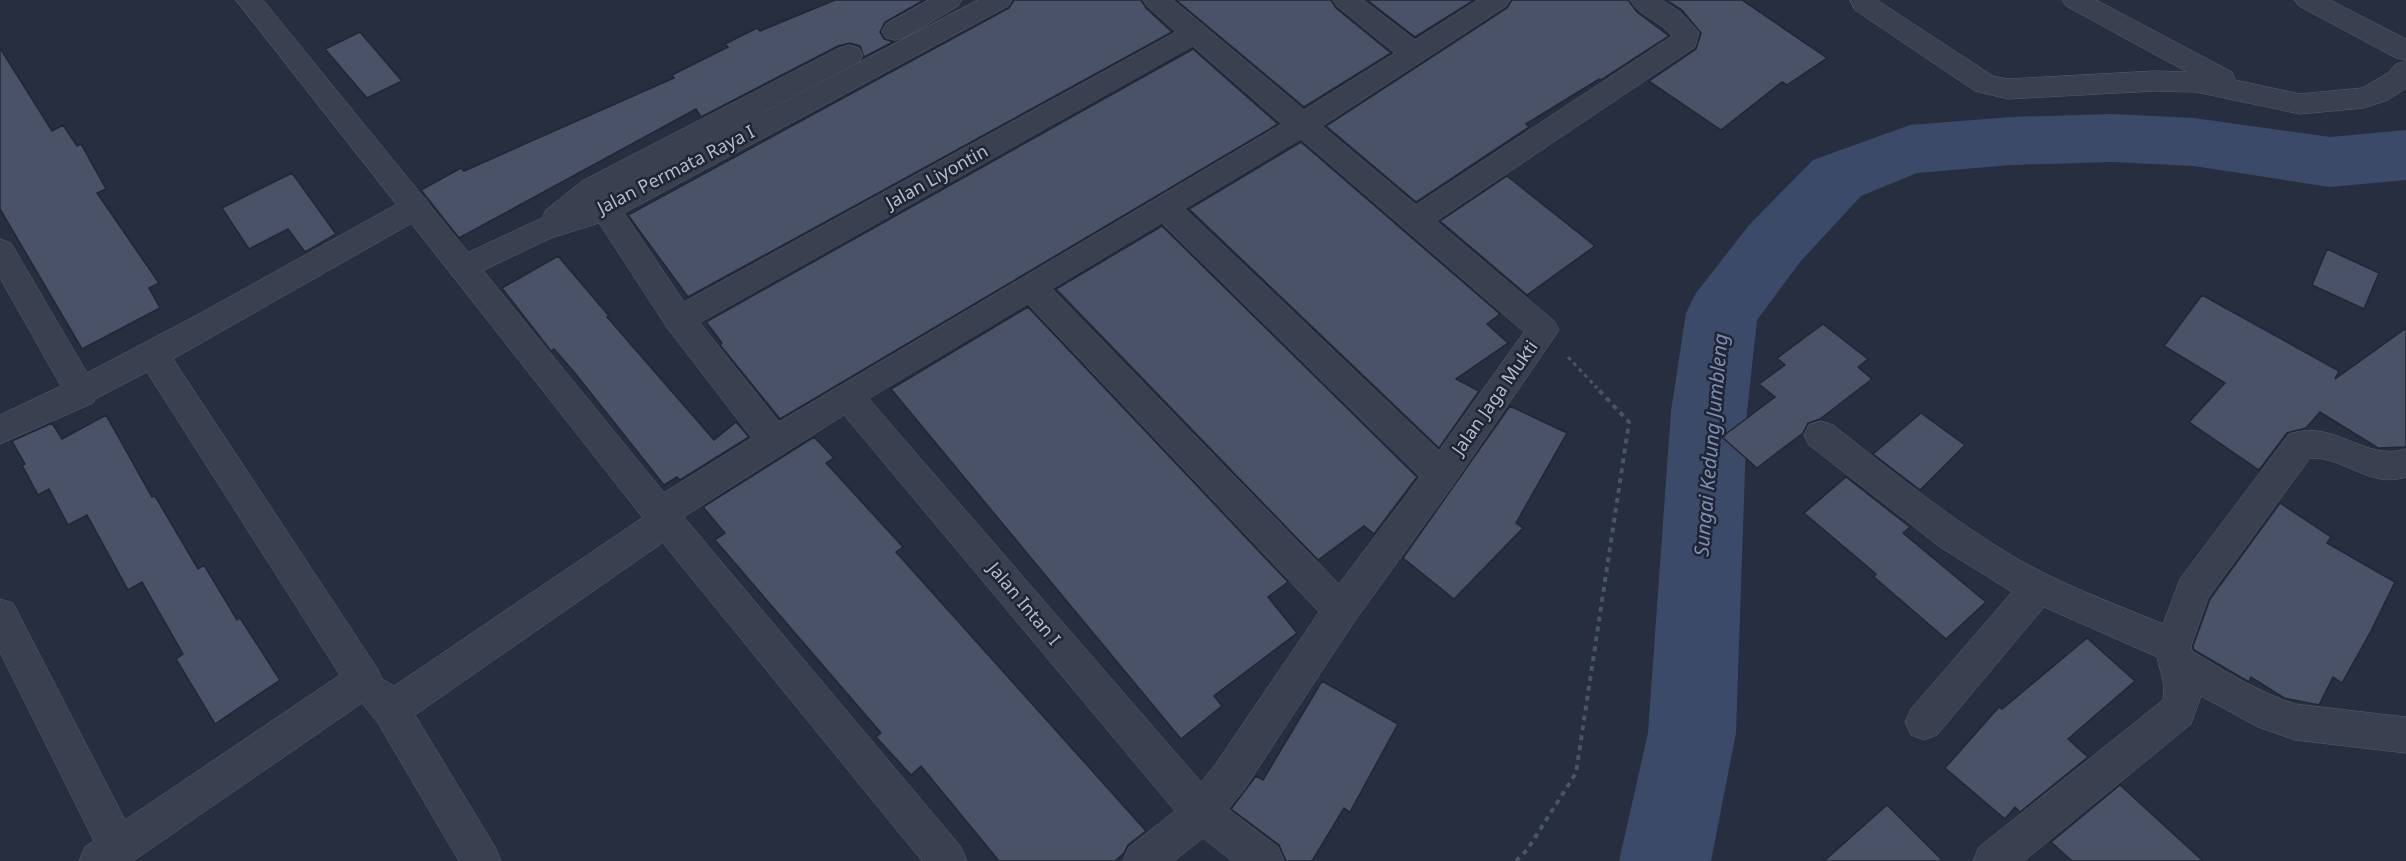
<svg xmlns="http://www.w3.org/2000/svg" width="2406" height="861" font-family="'Noto Sans',sans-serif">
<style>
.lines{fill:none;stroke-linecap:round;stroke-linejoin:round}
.river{fill:#3c4a69;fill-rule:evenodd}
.building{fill:#4a5267;stroke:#212737;stroke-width:1.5}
.minor-casing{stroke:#585e6d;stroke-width:1}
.tertiary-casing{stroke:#585e6d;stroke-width:1}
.path-far1{stroke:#46585e;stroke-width:3;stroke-dasharray:4 4;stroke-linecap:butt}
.path{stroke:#46585e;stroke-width:4;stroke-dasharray:5 5;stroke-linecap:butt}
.minor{fill:#3a4050;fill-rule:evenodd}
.tertiary{fill:#3a4050;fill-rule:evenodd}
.labels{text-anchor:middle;stroke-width:5;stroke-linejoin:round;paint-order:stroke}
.street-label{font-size:18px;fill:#b6bcca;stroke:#1f2535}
.water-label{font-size:20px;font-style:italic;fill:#7e8eb2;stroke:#1f2535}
</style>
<rect width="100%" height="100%" fill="#262e40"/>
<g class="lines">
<path class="river" d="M2112,114L2194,118L2330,137L2406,130V180L2330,187L2194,166L2112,162L2011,165L1917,173L1861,196L1800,262L1757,320L1747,411L1736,733L1711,861H1619L1648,733L1671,411L1686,313L1696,293L1750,224L1813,160L1910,125L2011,117Z"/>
</g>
<path class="building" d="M835,0H924L885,22L880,32L884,39L893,42L864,57L860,46L850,43L838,46L701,117L696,109L459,238L421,190L461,168L464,171L674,78L672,75L728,47L725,44L757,28L760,31Z
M1014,0H1141L1146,8L1172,32L688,297L628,215L1009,8Z
M1176,0H1331L1336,8L1391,53L1304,107Z
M1367,0H1474L1415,37Z
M1512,0H1628L1637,12L1669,36L1601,80L1599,79L1526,124L1529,127L1416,202L1326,126L1507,8Z
M1666,0H1742L1827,58L1787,85L1782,82L1721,130L1649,81L1696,49L1701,33L1682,10Z
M360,32L402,81L367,98L325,49Z
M0,48L52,131L63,125L77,146L81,144L106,189L97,193L159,283L149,288L160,308L82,349L0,209Z
M1193,49L1278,124L780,419L720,345L722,343L706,322Z
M1301,142L1500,314L1487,324L1508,343L1456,379L1479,391L1439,448L1189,209Z
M292,173L336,234L305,252L288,229L249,249L222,208Z
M1507,176L1595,246L1527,295L1440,221Z
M1162,226L1417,477L1374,534L1364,526L1318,560L1056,289Z
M2327,249L2379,273L2364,309L2312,285Z
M558,256L609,316L607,317L714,440L736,422L749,437L680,480L677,477L664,485L574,372L554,349L551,351L502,288Z
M2202,295L2339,371L2335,379L2406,328V447L2378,448L2320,412L2306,428L2287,433L2259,470L2189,422L2225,383L2164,346Z
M1028,307L1288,582L1268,597L1297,633L1214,696L1222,706L1181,739L891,389Z
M1823,324L1868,359L1858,367L1872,379L1820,419L1808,423L1803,433L1757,468L1722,437L1775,397L1759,384L1785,365L1777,358Z
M1510,406L1567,433L1516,523L1523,528L1454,599L1403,558Z
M1921,413L1965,445L1920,490L1873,454Z
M106,415L152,497L155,496L198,569L204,565L237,620L240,618L280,680L215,724L176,659L183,654L142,582L128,590L87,515L68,525L49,489L38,495L22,465L25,464L12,441L52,423L62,439Z
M814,437L834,458L826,463L903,547L896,552L1146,831L1128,845L1124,853L1115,861H999L921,766L911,775L876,737L881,733L715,540L725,533L703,507Z
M1846,477L1910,527L1903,533L1986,602L1946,639L1874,577L1876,574L1804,513Z
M2280,503L2331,537L2327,543L2395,582L2371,631L2342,683L2333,677L2319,705L2284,698L2251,677L2249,682L2194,650L2193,646L2210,599Z
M2087,638L2135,681L2068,739L2088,757L2020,812L2015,807L2005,819L1945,768L1999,707L2002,709Z
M1322,681L1398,724L1350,812L1344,808L1312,861H1286L1279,845L1231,809L1256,776L1263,780Z
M2120,785L2203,861H2072L2051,842Z
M1887,805L1943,861H1824Z"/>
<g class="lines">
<g class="minor-casing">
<path id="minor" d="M929,0H962L958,6L904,38L895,40L886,38L882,31L886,24Z
M978,0H1012L1008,6L624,213L684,302L1176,32L1147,6L1143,0H1173L1304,110L1395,53L1337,6L1333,0H1363L1415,40L1478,0H1510L1506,6L1322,126L1416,205L1672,36C1661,21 1639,16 1630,0H1662L1680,12L1699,32L1695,47L1436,221L1554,321L1559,330L1453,485L1354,622L1243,791L1228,809L1278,847L1284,861H1232L1203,838L1174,861H1123L1129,847L1175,811L844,415L682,518L683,521L678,532L415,715L495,847L501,861H459L378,723L362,703L133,861H79L85,847L94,841L0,652V599L13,603L125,820L340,675L147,372L95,399L93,403L0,444V415L61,386L0,278V239L11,243L87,373L199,314L406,199L416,196L426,199L431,207L426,215L173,359L377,668L382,679L394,686L645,516L644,513L649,502L752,438L668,329L599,223L551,238L463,280L452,276L448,268L452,260L542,218L546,210L582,181L839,48L849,45L859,48L863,55L859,62L610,193ZM1193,46L1282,124L779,422L700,323ZM1301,139L1524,332L1439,451L1185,209ZM1162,223L1420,477L1339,584L1052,289ZM1028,304L1319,612L1215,765L1201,782L869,399Z
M1850,0H1877L1993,76L2008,79L2154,71L2187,72L2066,6L2062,0H2096L2232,72L2235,80L2300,94L2362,88L2388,73L2396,64L2406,61V88L2388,100L2364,108L2300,114L2196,92L2154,91L2008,99L1975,91L1855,10Z
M2295,0H2330L2406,39V60L2396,58L2299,6Z
M1821,421L1833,425C1894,473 1954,522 2021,561C2066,586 2115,604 2163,624L2180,579L2289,434C2334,418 2364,462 2406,449V477C2370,489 2345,457 2310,458L2208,598L2191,646L2192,651C2225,671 2258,692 2295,704L2406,717V753L2295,740L2258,727L2201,696L2191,724L2024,861H1973L1979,847L2163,700L2164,685L2157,657L2044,607L1937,735L1924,740L1911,735L1905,722L1911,709L2012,592L1940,547L1809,445L1804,435L1809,425Z"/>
</g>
<g class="tertiary-casing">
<path id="tertiary" d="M236,0H263L678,510L961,847L967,861H922L654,532Z"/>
</g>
<path class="path-far1" d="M1568,357L1597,388"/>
<path class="path" d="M1516,861L1527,850L1576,773L1629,422L1595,386"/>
<use href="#minor" class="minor"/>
<use href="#tertiary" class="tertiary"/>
</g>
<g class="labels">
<g class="street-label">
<text transform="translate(676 170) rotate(-27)" y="6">Jalan Permata Raya I</text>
<text transform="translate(937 177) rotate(-29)" y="6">Jalan Liyontin</text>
<text transform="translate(1495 398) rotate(-55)" y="6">Jalan Jaga Mukti</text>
<text transform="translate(1024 604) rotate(50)" y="6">Jalan Intan I</text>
</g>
<g class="water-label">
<text transform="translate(1711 445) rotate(-85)" y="7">Sungai Kedung Jumbleng</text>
</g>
</g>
</svg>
